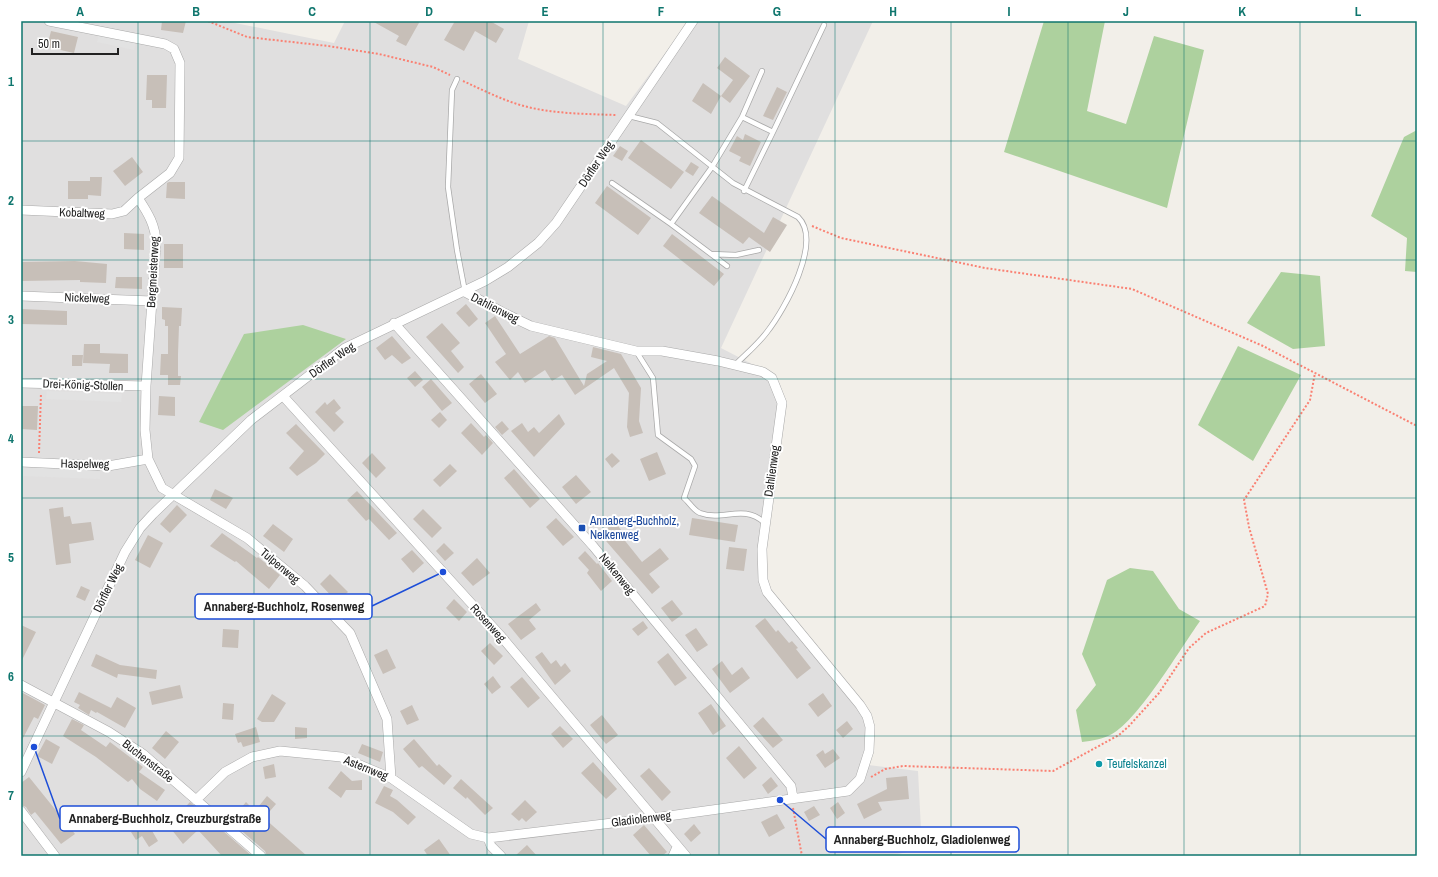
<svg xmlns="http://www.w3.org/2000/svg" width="1438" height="877" font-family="'Archivo Narrow',sans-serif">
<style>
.residential{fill:#e0dfdf}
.forest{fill:#add19e}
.parking{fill:#e2e2e2}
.building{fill:#c7bfb8}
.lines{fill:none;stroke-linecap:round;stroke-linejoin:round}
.lane-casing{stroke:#a9a9a9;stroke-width:6}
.street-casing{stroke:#a9a9a9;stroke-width:10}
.path{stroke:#fa8072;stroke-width:2;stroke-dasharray:2 2;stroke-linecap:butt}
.lane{stroke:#fff;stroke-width:4.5}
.street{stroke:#fff;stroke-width:9}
.grid{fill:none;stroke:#0f766e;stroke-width:1;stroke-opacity:0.55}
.transit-dot{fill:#1a4fb4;stroke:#fff;stroke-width:1.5}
.culture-dot{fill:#0f9aa8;stroke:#fff;stroke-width:1.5}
.labels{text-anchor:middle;stroke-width:4;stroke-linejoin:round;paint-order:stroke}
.street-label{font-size:12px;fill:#222;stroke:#fff}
.transit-label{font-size:12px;fill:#164399;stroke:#fff;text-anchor:start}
.culture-label{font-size:12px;fill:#0d838f;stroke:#fff;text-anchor:start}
.leader{fill:none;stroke:#1d4ed8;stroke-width:1.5}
.callout-dot{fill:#1d4ed8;stroke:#fff;stroke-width:1.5}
.callout{fill:#fff;stroke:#1d4ed8;stroke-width:1.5}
.callout-label{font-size:13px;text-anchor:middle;font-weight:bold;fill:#222}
.neatline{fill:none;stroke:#0f766e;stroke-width:1.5}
.grid-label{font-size:13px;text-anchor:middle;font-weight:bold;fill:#0f766e}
</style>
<rect width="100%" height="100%" fill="#f2efe9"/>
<path class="residential" d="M21,21H225L334,43L345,21H529L518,59L626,106L689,21H873L721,348L775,376L780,384L784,402L764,566L773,595L867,710L868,765L918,771L922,849L888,856H21Z"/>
<path class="forest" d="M1044,21H1105L1087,111L1126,124L1154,36L1204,50L1167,208L1004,152Z
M1417,130V272L1405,271L1407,238L1371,216L1404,137Z
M1281,272L1320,276L1325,346L1293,349L1247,323Z
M303,325L346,339L223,430L199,422L244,334Z
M1238,346L1301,375L1253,461L1198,425Z
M1130,568L1153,571L1179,609L1200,621C1181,648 1138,720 1112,734C1103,739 1092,741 1082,742L1076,710L1096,685L1082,654L1107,580Z"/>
<path class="parking" d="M99,35L136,42L134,50L97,42Z
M47,391L122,394L121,402L46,399Z
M21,467L100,470V479L21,476Z"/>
<path class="building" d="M162,21H186L183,33L161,30Z
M372,21H420L406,46L396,41L399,36Z
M455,21H490L504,29L496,43L475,31L464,51L444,40Z
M51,31L78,37L74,53L47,47Z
M725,57L750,76L730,103L721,96L733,80L717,68Z
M147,75H167L166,108H152V100H146Z
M703,83L721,96L711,114L692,101Z
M777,87L787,92L773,120L763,116Z
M745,134L761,142L750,166L739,161L741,157L729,151L737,136L743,140Z
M641,140L684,172L671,189L628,158Z
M620,146L628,151L622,161L613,156Z
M132,157L143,172L125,186L113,171Z
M691,162L699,167L693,176L685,171Z
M90,177H102L101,196L88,195V199H68V181H90Z
M169,182H185V199L166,198L167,183Z
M607,186L651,218L638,235L595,203Z
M712,196L764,233L773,217L787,225L770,252L749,237L743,244L699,213Z
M124,233L144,234V250L124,249Z
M672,234L724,274L714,286L663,246Z
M164,244H183V268H164Z
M75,261L107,264L106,283L80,282V280L21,281V262Z
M116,277H142V289L115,288Z
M466,304L478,319L469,327L456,313Z
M162,307L182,308L181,326H179L178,354V376H181L180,385H168V375H160L161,354H168V326H165V320L162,319Z
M21,309L67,311V325L21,324Z
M495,316L520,354L549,336L555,338L584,386L587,374L607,361L591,357L593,347L621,354L641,388L639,421L643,433L630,437L627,427L629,393L614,368L575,395L562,375L552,381L545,370L525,383L518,372L510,380L495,362L506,354L485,323Z
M442,323L460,343L451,351L464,367L458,373L426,337Z
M392,336L411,358L402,364L392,355L385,360L376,348Z
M84,344H100V353L128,354V373H109L110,364L83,363Z
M72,355H83L82,366H72Z
M415,371L423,380L415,387L407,378Z
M481,374L497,394L485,403L469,384Z
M431,379L452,403L442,411L422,387Z
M159,396L175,397V416L158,415Z
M334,399L341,408L335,413L344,422L334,432L315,412L325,402L327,405Z
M21,406H38L37,430L21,429Z
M440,412L447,420L439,428L431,420Z
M559,414L565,424L534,457L511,431L522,423L528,432L534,427L539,433Z
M502,421L509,429L502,435L495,427Z
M471,423L484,437L486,435L493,443L482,455L461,433Z
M296,424L325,454L316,463L297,476L289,468L304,451L286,433Z
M657,452L666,474L649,481L640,459Z
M372,453L386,468L376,478L362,463Z
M612,453L620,461L612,468L605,459Z
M450,464L457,471L440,487L433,480Z
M514,469L540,499L530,508L504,478Z
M576,475L591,492L576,504L562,487Z
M215,489L233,498L226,509L210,500Z
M357,491L397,533L389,540L369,519L366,521L347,500Z
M177,505L187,515L170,533L160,524Z
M63,507L64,517L70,516L72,524L91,522L94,540L69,544L71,563L56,565L49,509Z
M423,509L442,528L432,538L413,519Z
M556,518L574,537L563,546L546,527Z
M692,518L738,525L735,542L689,535Z
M615,522L625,535L622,537L642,562L660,548L669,559L649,574L660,587L652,594L600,534Z
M273,524L293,539L284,552L263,536Z
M222,533L257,558L258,557L280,575L269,589L236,561L235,562L210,546Z
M148,535L163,543L150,568L135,560Z
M444,543L454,553L445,561L436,551Z
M729,547L747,549L744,571L726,569Z
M412,550L424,563L413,573L401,559Z
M585,551L597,564L598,563L612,581L601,591L587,573L589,570L578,558Z
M477,558L490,573L473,586L461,573Z
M330,574L348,592L337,602L320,584Z
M81,586L90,590L85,601L76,597Z
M454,599L467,612L459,621L446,608Z
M672,600L683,614L672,622L661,608Z
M536,603L541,610L529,620L536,629L521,640L508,624Z
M765,618L776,632L778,630L789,643L792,641L798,648L796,649L811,668L797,679L755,626Z
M643,621L648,628L638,636L632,629Z
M21,625L36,632L21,662Z
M696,628L708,645L697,652L685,635Z
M223,629L239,630L238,648L222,647Z
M490,643L503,656L494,665L481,651Z
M387,649L396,668L383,674L374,655Z
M542,652L551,664L556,660L561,667L565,663L571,671L555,685L535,657Z
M668,653L687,678L675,686L657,662Z
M96,654L120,665L157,670L156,679L118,674L117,678L91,666Z
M722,661L732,675L742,667L750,678L730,693L712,669Z
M493,676L501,687L492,694L484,684Z
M522,677L540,698L528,708L510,687Z
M180,685L183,698L152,705L149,692Z
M21,692L45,705L38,719L34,717L21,742Z
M79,692L111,708L117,697L136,708L125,728L97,712L96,713L91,710L89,715L78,708L80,705L74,702Z
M823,693L832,706L818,717L808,704Z
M272,694L286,703L274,722H262L257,719Z
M223,703L234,704L233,720L222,719Z
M711,704L726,726L713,735L698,713Z
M412,705L419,720L407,725L400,711Z
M602,715L618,735L606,744L590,725Z
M763,717L783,740L773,748L753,726Z
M72,719L84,725L81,730L106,747L110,742L143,767L139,772L165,790L157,801L140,789L132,779L128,782L96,757L63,736Z
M847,721L853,729L843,738L836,730Z
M560,726L573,739L563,748L551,734Z
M256,727L260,742L243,747L241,742L238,743L235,734Z
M295,727L307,728V738L295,739Z
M166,731L179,742L165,759L152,748Z
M46,739L60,747L52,764L37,756Z
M414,739L437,766L439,764L452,776L444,785L422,766L419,768L403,749Z
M362,744L383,752L380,762L358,753Z
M739,746L757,768L744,779L726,758Z
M833,749L840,758L825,768L816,755L823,750L825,754Z
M593,762L617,789L606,799L581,773Z
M274,764L276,777L265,779L263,767Z
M649,768L671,792L662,801L640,776Z
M341,771L352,781L362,780V790H346L341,798L328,788Z
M907,776L909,799L878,802L882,810L864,819L857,804L887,789L886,778Z
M29,777L75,834L61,844L35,812L31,815L26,807L21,805V783Z
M771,777L778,786L768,794L762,785Z
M461,779L493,808L485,815L467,797L466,799L453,788Z
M384,786L393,790L390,796L397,800L416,817L408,825L393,812L375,803Z
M267,796L276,804L264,818L307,856H267L265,851L230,821L246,802L255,811Z
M525,800L537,812L526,822L522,818L519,821L511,814Z
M190,802L222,830L252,856H222L198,830L183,844L168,825Z
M838,802L845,813L837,819L830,808Z
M814,806L820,815L809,821L804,812Z
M777,814L785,828L769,837L761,822Z
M147,822L158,841L149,847L142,836L136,840L131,832Z
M694,824L701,833L691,842L684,834Z
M644,825L667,852L662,856H651L633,835Z
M439,839L451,856H428L424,850Z
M527,845L537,856H515Z"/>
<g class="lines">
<g class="lane-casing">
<path id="lane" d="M457,79L452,90L448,187L457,250L465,292
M629,116L657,123L733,183L798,217C823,241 785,309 767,332C758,344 746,354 735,365
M742,117L773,132L744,191
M773,132L824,25
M612,183L671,224
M711,254L736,255L759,250
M727,266L671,224L712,167L742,117L762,71
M636,351L653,378L658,435L691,459L695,466L684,498C689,502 694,511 700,513C724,522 742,503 765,523"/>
</g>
<g class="street-casing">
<path id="street" d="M49,21L165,44L174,49L180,63L179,158L170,173L138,198C148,213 156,226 156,244L146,386L145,430L148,459L162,488L247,538L305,586L350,633L387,719L391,778
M21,210L112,214L124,211L138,198
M21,296L152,301
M394,323L593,546L791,786L793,798
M21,383L146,386
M283,396L500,635L686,856
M21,462L108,466L148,459
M21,685L109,732L143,754L261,856
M21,772L125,552L140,528L153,514L251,420L345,348L485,281L508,267L538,243L556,223L693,21
M196,800L225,772L252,757L280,751L341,757L391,778L471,834L488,838L654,818L848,791L860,779L869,751L870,727L867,716L860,705L767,592L763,580L762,549L782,403L772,378L763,372L718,361L662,351H636L531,326L502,312L465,292
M21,811L55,856
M488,838L491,846L501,856
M673,856L677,847"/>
</g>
<path class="path" d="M208,21L247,37L328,46L379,54L433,67L450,75
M463,81C485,91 508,103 532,108C560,114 589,114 617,115
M812,226L841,238L985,268L1132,289L1263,346L1417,426
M39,453L41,393
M871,777L885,769L903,766L1053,771L1119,735L1129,726L1159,693L1189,648L1206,633L1265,606L1268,594L1249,527L1244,500L1310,400L1315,373
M793,808L802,856"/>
<use href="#lane" class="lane"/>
<use href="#street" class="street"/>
</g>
<path class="grid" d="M138,21V856M254,21V856M370,21V856M487,21V856M603,21V856M719,21V856M835,21V856M951,21V856M1068,21V856M1184,21V856M1300,21V856M21,141H1417M21,260H1417M21,379H1417M21,498H1417M21,617H1417M21,736H1417"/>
<rect class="transit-dot" x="578" y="524" width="8" height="8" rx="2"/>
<circle class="culture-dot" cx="1099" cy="764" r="4"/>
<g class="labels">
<g class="street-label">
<text transform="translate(596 164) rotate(-56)" y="4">Dörfler Weg</text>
<text transform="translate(82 213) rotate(2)" y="4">Kobaltweg</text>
<text transform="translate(153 272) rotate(-87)" y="4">Bergmeisterweg</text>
<text transform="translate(87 298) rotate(2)" y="4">Nickelweg</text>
<text transform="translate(495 308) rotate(27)" y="4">Dahlienweg</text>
<text transform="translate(332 360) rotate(-35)" y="4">Dörfler Weg</text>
<text transform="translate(83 385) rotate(2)" y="4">Drei-König-Stollen</text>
<text transform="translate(85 464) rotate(1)" y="4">Haspelweg</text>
<text transform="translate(772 471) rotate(-82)" y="4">Dahlienweg</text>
<text transform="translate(280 566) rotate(40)" y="4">Tulpenweg</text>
<text transform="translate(617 574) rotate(51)" y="4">Nelkenweg</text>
<text transform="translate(108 588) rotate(-64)" y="4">Dörfler Weg</text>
<text transform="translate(488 623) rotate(48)" y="4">Rosenweg</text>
<text transform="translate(148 761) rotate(38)" y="4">Buchenstraße</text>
<text transform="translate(366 768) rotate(22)" y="4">Asternweg</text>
<text transform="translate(641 819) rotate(-7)" y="4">Gladiolenweg</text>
</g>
<g class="transit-label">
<text x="590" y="525">Annaberg-Buchholz,<tspan x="590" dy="14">Nelkenweg</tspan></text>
</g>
<g class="culture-label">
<text x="1107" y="768">Teufelskanzel</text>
</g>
</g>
<path class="leader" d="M443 572L372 606M34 747L60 819M780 800L826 839"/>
<g class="callout-dot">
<circle cx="443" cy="572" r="4"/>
<circle cx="34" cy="747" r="4"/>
<circle cx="780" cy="800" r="4"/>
</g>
<g class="callout">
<rect x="195" y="594" width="177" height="25" rx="4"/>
<rect x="60" y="806" width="209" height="25" rx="4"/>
<rect x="826" y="827" width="193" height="25" rx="4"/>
</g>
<g class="callout-label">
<text x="284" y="611">Annaberg-Buchholz, Rosenweg</text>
<text x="165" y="823">Annaberg-Buchholz, Creuzburgstraße</text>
<text x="922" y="844">Annaberg-Buchholz, Gladiolenweg</text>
</g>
<rect width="1438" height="877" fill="none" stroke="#ffffff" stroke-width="44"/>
<path d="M32 48v6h86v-6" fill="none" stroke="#222222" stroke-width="2"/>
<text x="38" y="48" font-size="12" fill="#222222" stroke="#ffffff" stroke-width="3" paint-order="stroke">50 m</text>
<rect x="22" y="22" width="1394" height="833" class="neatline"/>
<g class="grid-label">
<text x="80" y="16">A</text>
<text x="196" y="16">B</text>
<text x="312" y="16">C</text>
<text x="429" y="16">D</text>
<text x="545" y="16">E</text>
<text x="661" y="16">F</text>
<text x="777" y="16">G</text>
<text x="893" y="16">H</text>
<text x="1009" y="16">I</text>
<text x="1126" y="16">J</text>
<text x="1242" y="16">K</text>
<text x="1358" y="16">L</text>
<text x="11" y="86">1</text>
<text x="11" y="205">2</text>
<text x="11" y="324">3</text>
<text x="11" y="443">4</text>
<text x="11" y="562">5</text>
<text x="11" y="681">6</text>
<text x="11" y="800">7</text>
</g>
</svg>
